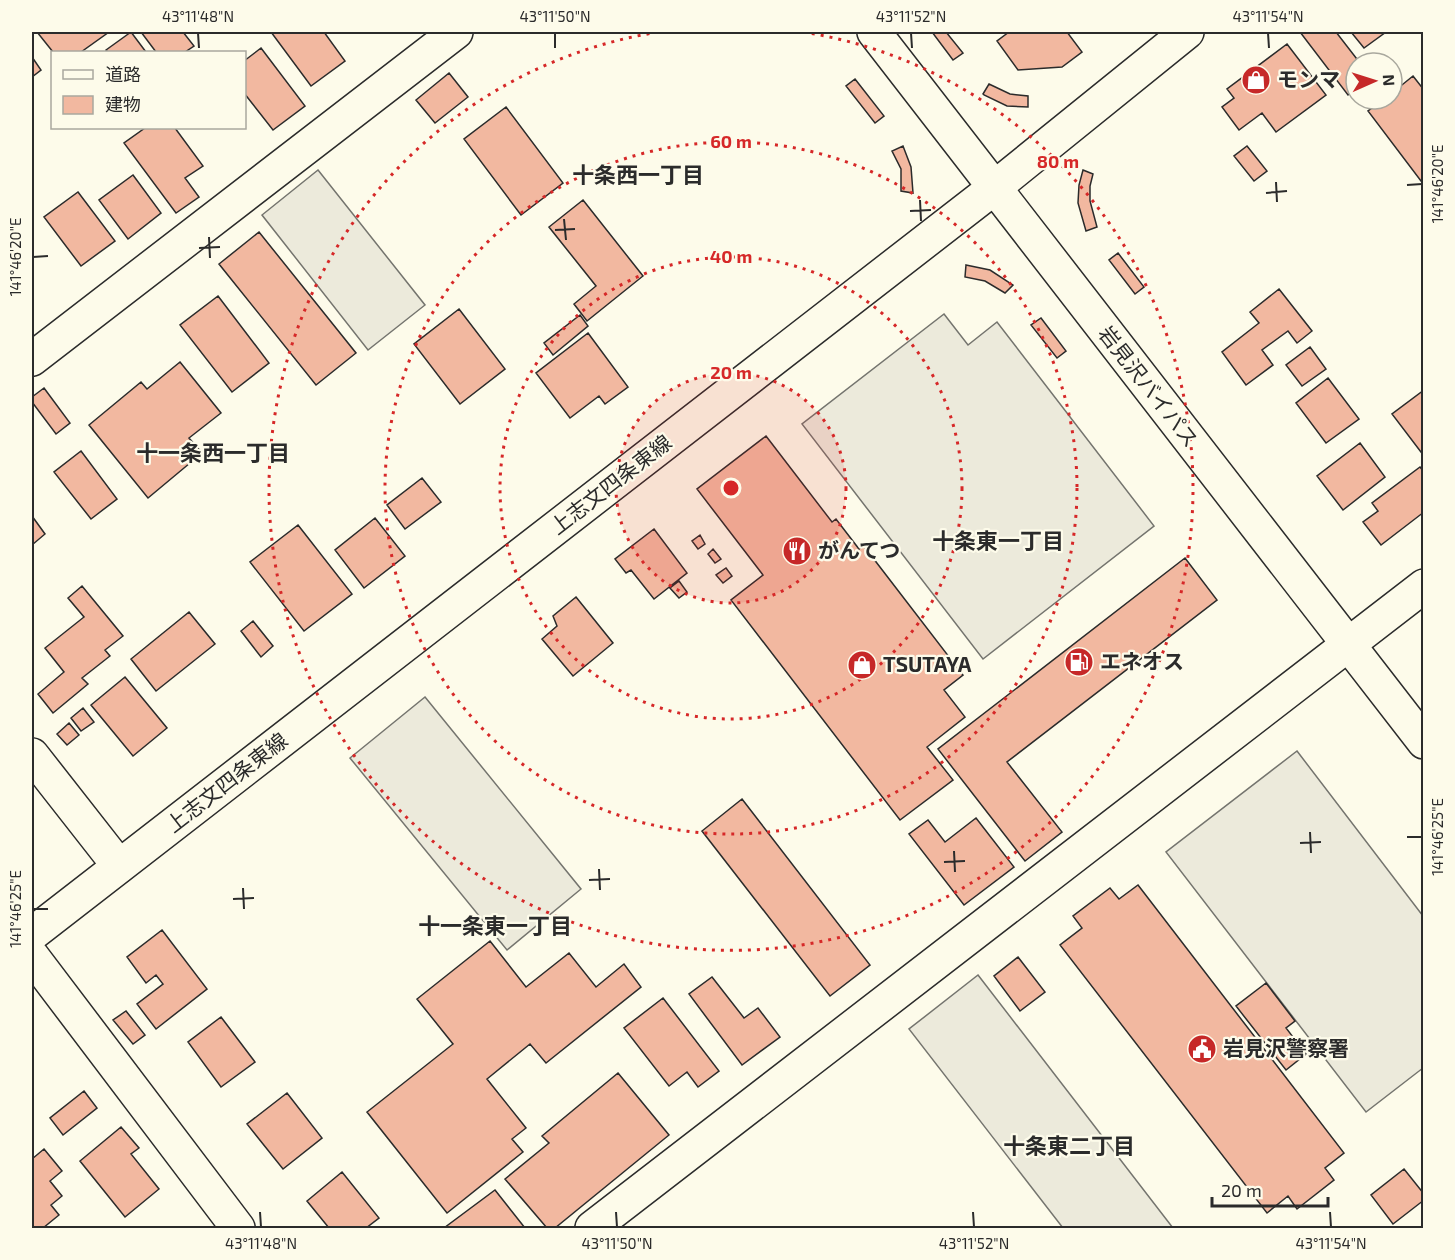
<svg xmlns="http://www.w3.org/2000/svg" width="1455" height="1260" font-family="'Exo 2','Noto Sans JP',sans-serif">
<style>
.parking{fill:#eceadb;stroke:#74746e;stroke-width:1.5}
.building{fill:#f2b8a0;stroke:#2b2b2b;stroke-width:1.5}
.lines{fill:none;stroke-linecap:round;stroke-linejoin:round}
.street-casing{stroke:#2b2b2b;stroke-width:36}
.secondary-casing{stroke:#2b2b2b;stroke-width:36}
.highway-casing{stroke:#2b2b2b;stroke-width:36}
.street{stroke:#fdfbea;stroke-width:33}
.secondary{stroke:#fdfbea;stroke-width:33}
.highway{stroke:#fdfbea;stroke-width:33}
.ticks{fill:none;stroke:#2b2b2b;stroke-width:2}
.ring{fill:none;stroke:#d62828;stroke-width:3;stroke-dasharray:3 6}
.labels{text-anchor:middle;stroke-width:4.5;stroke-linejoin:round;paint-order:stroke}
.poi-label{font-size:21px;font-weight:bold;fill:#2b2b2b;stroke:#fdfbea;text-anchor:start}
.street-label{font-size:21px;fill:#2b2b2b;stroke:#fdfbea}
.neighbourhood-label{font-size:22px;font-weight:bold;fill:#2b2b2b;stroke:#fdfbea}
.centre{fill:#d62828;stroke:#fdfbea;stroke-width:3}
.ring-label{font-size:18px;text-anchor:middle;font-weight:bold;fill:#d62828;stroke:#fdfbea;stroke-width:4.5;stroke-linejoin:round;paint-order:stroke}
.neatline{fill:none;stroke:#2b2b2b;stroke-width:2}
.ticks-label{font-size:15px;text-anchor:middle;fill:#2b2b2b}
</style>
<rect width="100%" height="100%" fill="#fdfbea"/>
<path class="parking" d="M318,170L425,305L368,350L262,215Z
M944,314L968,345L997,322L1154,526L983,659L802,424Z
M425,697L581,889L507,950L350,758Z
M1297,751L1423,916V1068L1366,1112L1166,852Z
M978,975L1173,1228H1063L909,1029Z"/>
<path class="building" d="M37,32H109L81,52H53Z
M131,32L146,52H108L106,50Z
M141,32H183L194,46L185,52H156Z
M271,32H324L345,61L311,86Z
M932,32H946L963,53L953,60Z
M1009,32H1067L1082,52L1062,67L1018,70L997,41Z
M1300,32H1336L1360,63H1356L1354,71L1356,88L1348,95Z
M1351,32H1386L1364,48Z
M1287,44L1326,95L1276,132L1262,113L1239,130L1222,107L1234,98L1227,89Z
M261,48L305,106L273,130L244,93V61Z
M1376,55L1382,63H1368L1367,62Z
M32,57L41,70L32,77Z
M449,73L468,97L435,123L416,100Z
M1413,76L1424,90V179L1421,181L1368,111L1384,99H1392V93Z
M855,79L884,116L875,123L846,86Z
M989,84L1010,94L1028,96V107L1007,106L984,95L983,94Z
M506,107L563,183L521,215L464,139Z
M145,128H175L203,166L185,178L199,197L176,213L124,143Z
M903,146L911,167L913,193L901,191V169L892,151Z
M1247,146L1267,171L1254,181L1234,156Z
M1083,170L1093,174L1090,186V201L1097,227L1086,231L1078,203L1079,185Z
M133,175L161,213L128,239L99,200Z
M78,192L115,241L81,266L44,217Z
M583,200L643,276L587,321L574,304L596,286L549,227Z
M259,232L356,353L316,385L219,264Z
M1118,253L1144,287L1135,294L1109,260Z
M966,265L990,270L1013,285L1005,293L985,281L965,277Z
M1279,289L1312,331L1297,343L1288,331L1262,350L1273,365L1246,385L1222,352L1259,323L1250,312Z
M218,296L269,363L232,392L180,325Z
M459,309L505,369L460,404L414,344Z
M580,315L588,326L553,355L544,343Z
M1041,318L1066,351L1057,358L1031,325Z
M588,333L628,387L605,404L599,396L570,418L536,373Z
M1310,347L1326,369L1302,386L1286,365Z
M180,362L221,413L189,438L202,453L148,498L89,425L141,382L147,389Z
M1328,378L1359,419L1326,443L1296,403Z
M44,388L70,423L56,434L32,402V397Z
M1424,390V456L1392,414Z
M766,436L832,522L836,519L859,549L863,545L963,675L944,690L965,717L927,747L953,780L900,820L731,600L763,575L697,489Z
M1360,443L1385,477L1343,510L1317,476Z
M81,451L117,499L91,519L54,472Z
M1420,467L1424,472V512L1381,545L1363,522L1378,511L1372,503Z
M422,478L441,502L405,529L387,505Z
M32,516L45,534L32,545Z
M375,518L405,556L364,588L335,550Z
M298,525L352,594L304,631L250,562Z
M654,529L687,573L654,599L631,570L626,573L615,559Z
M700,535L705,544L698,549L692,541Z
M713,549L721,559L715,563L708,554Z
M1185,558L1217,600L1007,762L1062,832L1025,861L938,749Z
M726,568L732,576L723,583L716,575Z
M679,581L687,592L679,598L670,588Z
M82,586L123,636L105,650L110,656L82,678L88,684L53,713L38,694L64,672L45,648L84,617L68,598Z
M576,597L613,643L573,676L542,639L557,626L553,616Z
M189,612L215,644L156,691L131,659Z
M253,621L273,646L261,657L241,631Z
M125,677L167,728L133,756L91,705Z
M83,708L94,722L81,731L71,718Z
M69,723L79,735L67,745L57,734Z
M742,799L870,965L830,996L702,831Z
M976,818L1014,867L964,905L909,834L928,820L945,842Z
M1138,885L1344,1153L1325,1168L1334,1180L1297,1209L1288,1196L1267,1213L1060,945L1082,928L1073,916L1110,888L1119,899Z
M162,930L207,989L156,1029L137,1004L163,984L156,975L146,983L127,957Z
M490,941L526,987L569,953L596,987L624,964L641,987L546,1063L530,1044L487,1079L526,1128L512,1139L523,1152L447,1213L367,1112L453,1044L417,999Z
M1018,957L1045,992L1020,1011L994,976Z
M712,977L744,1018L758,1008L780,1037L742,1065L689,994Z
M1266,983L1295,1021L1286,1028L1306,1054L1286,1070L1236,1006Z
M663,998L719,1071L698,1087L687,1072L669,1086L624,1028Z
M126,1011L145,1035L133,1044L113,1020Z
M221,1017L255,1062L221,1087L188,1042Z
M618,1073L669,1135L555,1228H547L505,1179L549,1143L542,1136Z
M84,1091L97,1108L63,1135L50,1118Z
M287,1093L322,1138L283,1169L247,1124Z
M121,1127L139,1148L131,1154L159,1189L125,1217L80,1161Z
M44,1149L62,1171L50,1181L62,1196L51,1205L59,1215L43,1228H32V1159Z
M1404,1169L1424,1194V1200L1393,1224L1371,1195Z
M342,1172L379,1218L366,1228H329L307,1201Z
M495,1190L525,1228H444Z"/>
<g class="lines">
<g class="street-casing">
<path id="street" d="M32,359L456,32
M32,755L119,866
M32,956L238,1228
M592,1228L1424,586"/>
</g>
<g class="secondary-casing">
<path id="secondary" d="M32,934L994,188L1187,32"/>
</g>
<g class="highway-casing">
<path id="highway" d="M874,32L1424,742"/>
</g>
<use href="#street" class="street"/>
<use href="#secondary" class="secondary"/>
<use href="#highway" class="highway"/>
</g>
<path class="ticks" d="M198,33L199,48M555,33V48M911,33L912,48M1268,33L1269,48M1276,182L1277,202M1407,185L1422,184M1266,193L1287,191M920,200L921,221M910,211L931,210M564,219L566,240M555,230L575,229M209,237L210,258M199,248L220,247M33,257L48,256M1310,832L1311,853M1407,837H1422M1300,843L1321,842M954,851L955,872M944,862L965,861M599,869L600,890M589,880L610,879M243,888L244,909M233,899L254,898M33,909H48M260,1212L261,1227M616,1212L617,1227M973,1212L974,1227M1330,1212L1331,1227"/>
<circle cx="731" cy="488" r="115" fill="#d62828" fill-opacity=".12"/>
<g class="ring">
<circle cx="731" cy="488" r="115"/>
<circle cx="731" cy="488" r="231"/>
<circle cx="731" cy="488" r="346"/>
<path d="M803 32A462 462 0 1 1 659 32"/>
</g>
<defs>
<g id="shop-disc" transform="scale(1.5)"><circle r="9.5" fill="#c62828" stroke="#fdfbea"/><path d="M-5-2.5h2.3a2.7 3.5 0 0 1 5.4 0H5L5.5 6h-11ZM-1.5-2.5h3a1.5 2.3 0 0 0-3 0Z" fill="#fff"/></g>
<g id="restaurant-disc" transform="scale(1.5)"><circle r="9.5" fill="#c62828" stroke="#fdfbea"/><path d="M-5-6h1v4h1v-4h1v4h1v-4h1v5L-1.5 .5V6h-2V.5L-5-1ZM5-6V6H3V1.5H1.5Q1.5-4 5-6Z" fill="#fff"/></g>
<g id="fuel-disc" transform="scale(1.5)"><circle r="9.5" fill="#c62828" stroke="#fdfbea"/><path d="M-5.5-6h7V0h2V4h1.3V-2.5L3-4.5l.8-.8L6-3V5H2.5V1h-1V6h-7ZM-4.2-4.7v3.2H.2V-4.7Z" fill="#fff"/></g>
<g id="civic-disc" transform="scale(1.5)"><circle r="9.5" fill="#c62828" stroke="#fdfbea"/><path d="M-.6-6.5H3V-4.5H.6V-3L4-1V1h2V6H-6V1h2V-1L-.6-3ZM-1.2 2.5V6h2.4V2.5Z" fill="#fff"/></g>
</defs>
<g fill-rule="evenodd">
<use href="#shop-disc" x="1256" y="80"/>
<use href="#restaurant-disc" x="797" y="551"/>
<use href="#fuel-disc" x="1079" y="662"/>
<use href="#shop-disc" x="862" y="665"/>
<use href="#civic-disc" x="1202" y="1049"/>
</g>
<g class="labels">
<g class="poi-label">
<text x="1277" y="87">モンマ</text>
<text x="818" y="558">がんてつ</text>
<text x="1100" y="669">エネオス</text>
<text x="883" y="672">TSUTAYA</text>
<text x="1223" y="1056">岩見沢警察署</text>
</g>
<g class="street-label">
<text transform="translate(1148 387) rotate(52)" y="7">岩見沢バイパス</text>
<text transform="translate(611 485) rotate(-38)" y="7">上志文四条東線</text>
<text transform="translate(227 783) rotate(-38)" y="7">上志文四条東線</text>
</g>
<g class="neighbourhood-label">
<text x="638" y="183">十条西一丁目</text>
<text x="213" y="461">十一条西一丁目</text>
<text x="998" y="549">十条東一丁目</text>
<text x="495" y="934">十一条東一丁目</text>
<text x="1069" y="1154">十条東二丁目</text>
</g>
</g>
<circle cx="731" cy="488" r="9" class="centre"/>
<g class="ring-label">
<text x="731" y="148">60 m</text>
<text x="1058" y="168">80 m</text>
<text x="731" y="263">40 m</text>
<text x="731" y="379">20 m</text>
</g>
<rect width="1455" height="1260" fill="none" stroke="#fdfbea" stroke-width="66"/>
<rect x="51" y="51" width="195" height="78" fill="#fdfbea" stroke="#a9a89e" stroke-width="1.5"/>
<rect x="63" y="70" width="30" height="9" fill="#fdfbea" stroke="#a9a89e" stroke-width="1.5"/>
<text x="105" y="81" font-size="18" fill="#2b2b2b">道路</text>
<rect x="63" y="96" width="30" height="18" fill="#f2b8a0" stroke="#a9a89e" stroke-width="1.5"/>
<text x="105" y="111" font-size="18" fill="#2b2b2b">建物</text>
<g transform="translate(1374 81) rotate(87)"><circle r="28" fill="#fdfbea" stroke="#a9a89e" stroke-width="1.5"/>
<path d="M0-4.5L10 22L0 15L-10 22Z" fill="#c62828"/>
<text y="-9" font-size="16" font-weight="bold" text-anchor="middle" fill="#2b2b2b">N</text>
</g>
<path d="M1212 1197v9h116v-9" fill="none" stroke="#2b2b2b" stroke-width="3"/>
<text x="1221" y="1197" font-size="18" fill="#2b2b2b" stroke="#fdfbea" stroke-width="4.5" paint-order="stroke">20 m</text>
<rect x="33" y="33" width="1389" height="1194" class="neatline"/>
<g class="ticks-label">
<text x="198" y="22">43°11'48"N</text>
<text x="555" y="22">43°11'50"N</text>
<text x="911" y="22">43°11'52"N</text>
<text x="1268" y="22">43°11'54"N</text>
<text transform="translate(1438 184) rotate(-90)" y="5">141°46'20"E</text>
<text transform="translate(16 257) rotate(-90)" y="5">141°46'20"E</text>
<text transform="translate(1438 837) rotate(-90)" y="5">141°46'25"E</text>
<text transform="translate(16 909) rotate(-90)" y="5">141°46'25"E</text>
<text x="261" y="1249">43°11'48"N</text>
<text x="617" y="1249">43°11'50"N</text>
<text x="974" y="1249">43°11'52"N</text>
<text x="1331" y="1249">43°11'54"N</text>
</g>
</svg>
